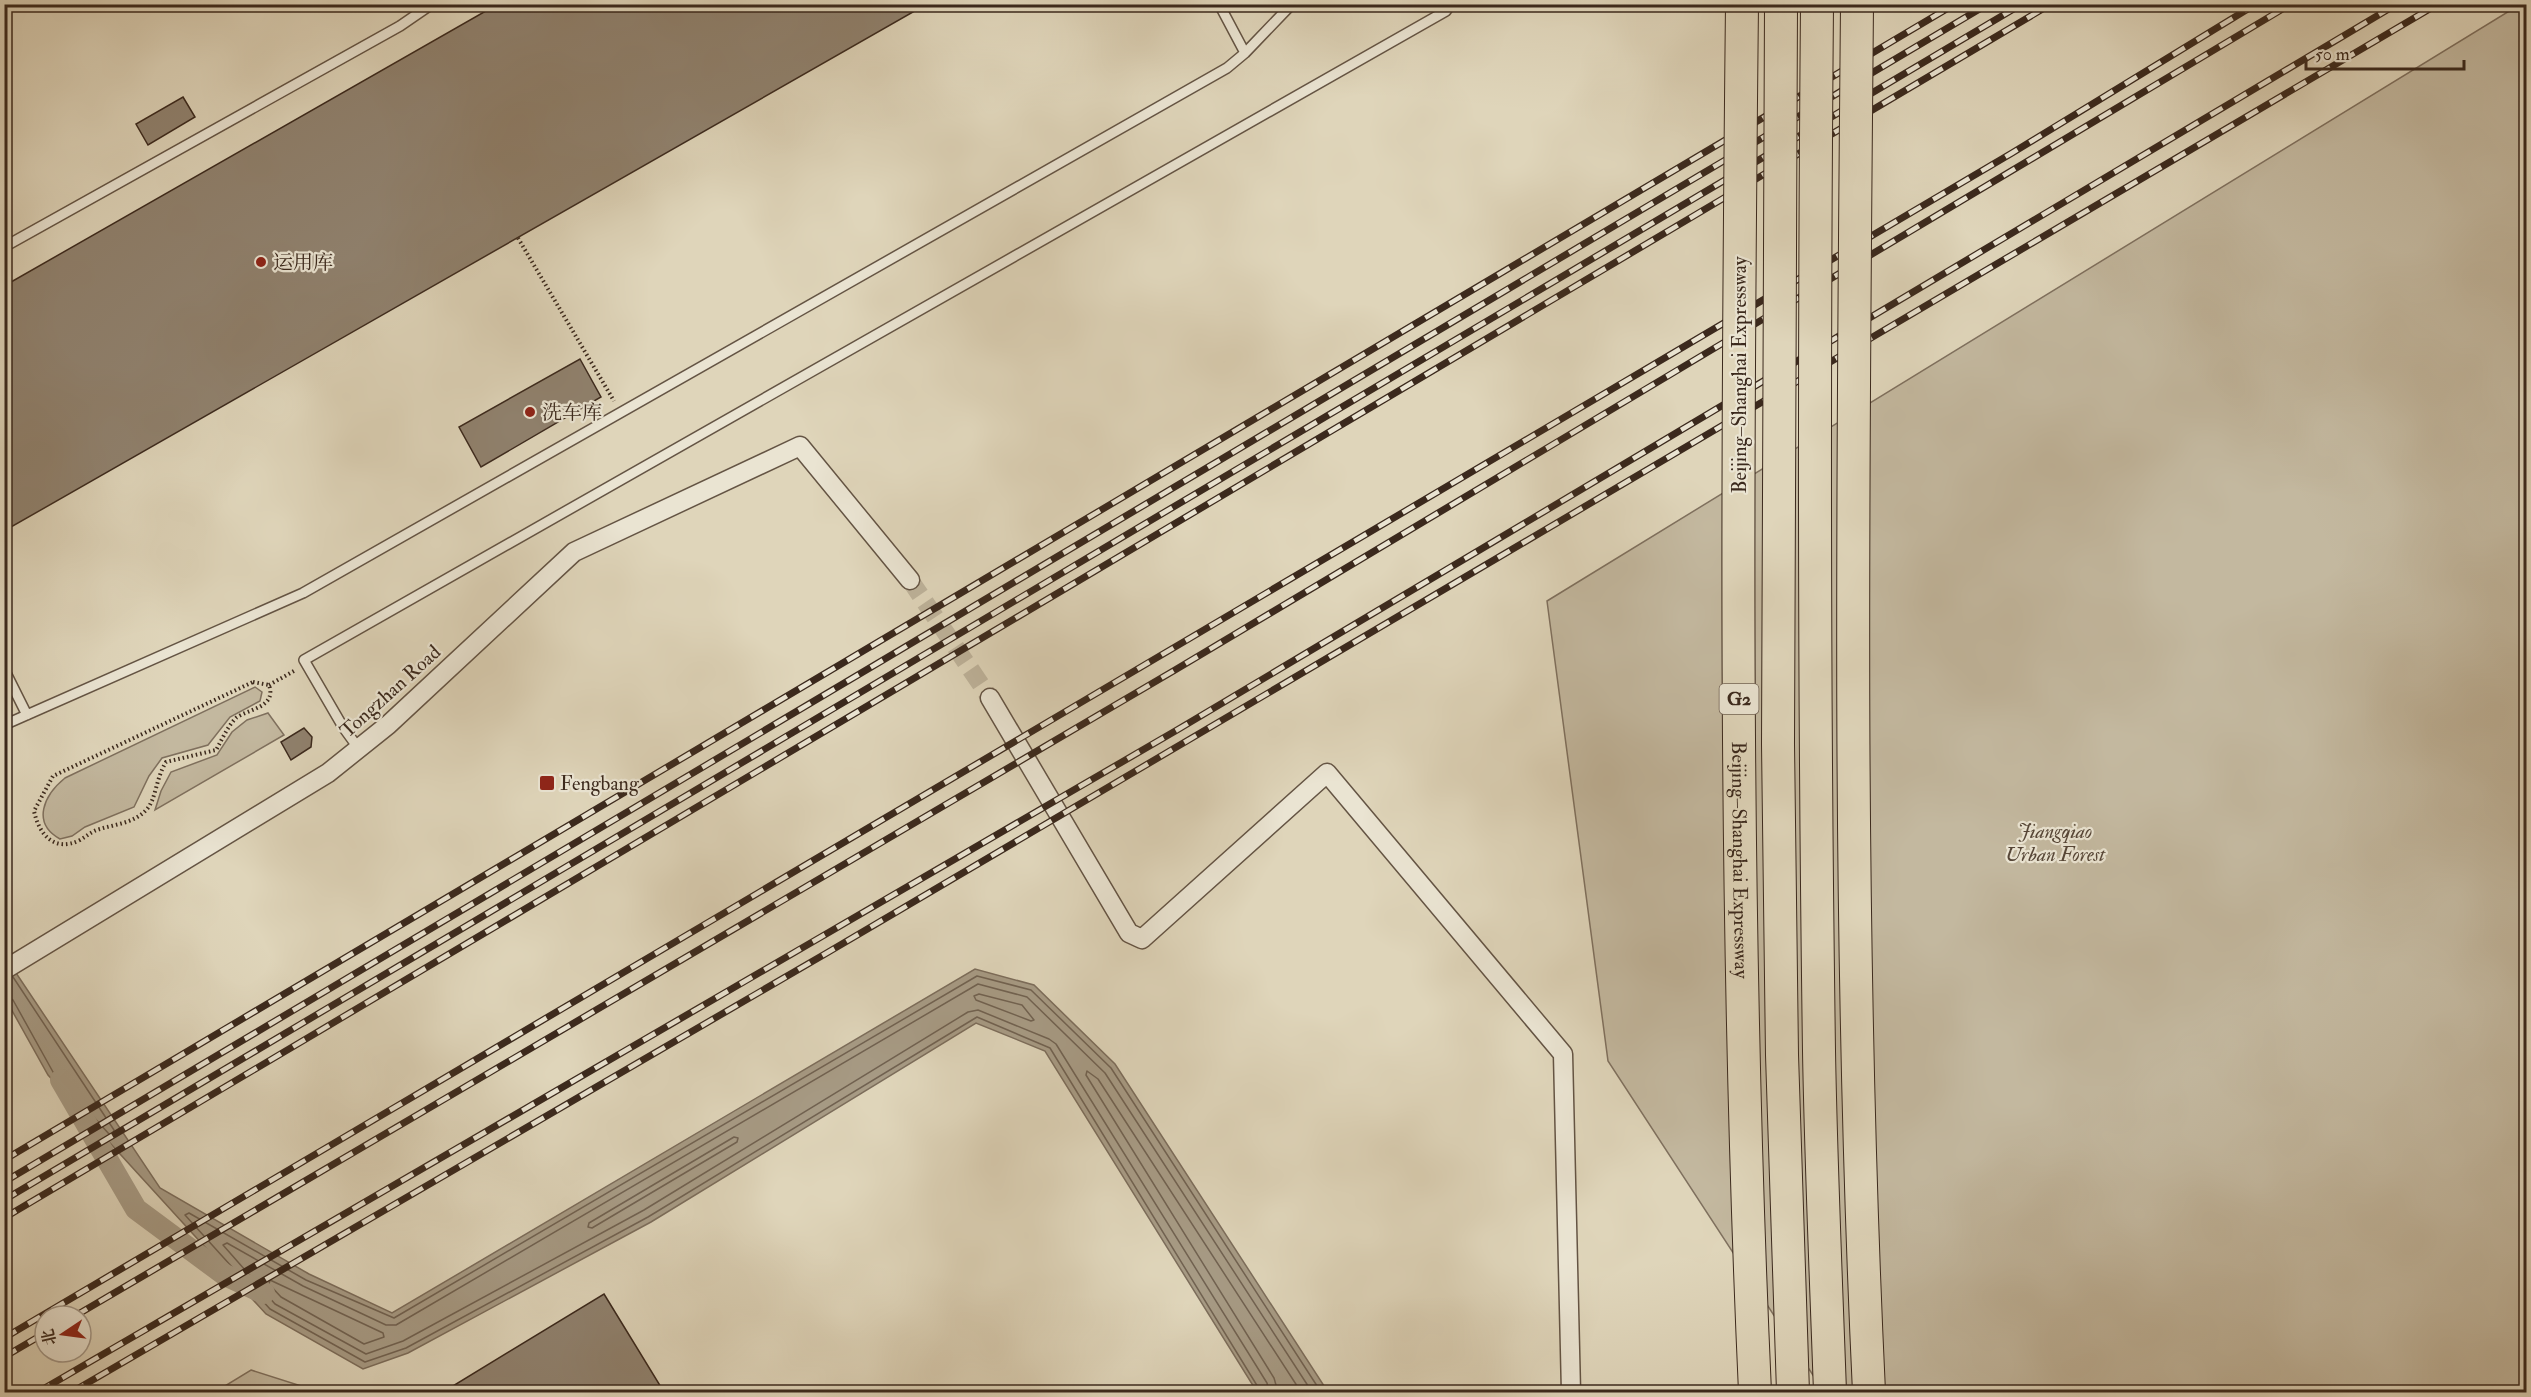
<svg xmlns="http://www.w3.org/2000/svg" width="2531" height="1397" font-family="'IM FELL Double Pica','Noto Serif SC',serif">
<style>
.green{fill:#c3b89f;stroke:#7f705e;stroke-width:1.5}
.water{fill:#a79b85;stroke:#7c6d5b;stroke-width:1.5}
.lines{fill:none;stroke-linecap:round;stroke-linejoin:round}
.shore{stroke:#716251;stroke-width:1.5}
.canal{stroke:#a79b85;stroke-width:22}
.building{fill:#90826f;stroke:#3b291d;stroke-width:1.5}
.street-tunnel{stroke:#beb39b;stroke-width:18;stroke-dasharray:18 9;stroke-linecap:butt}
.lane-casing{stroke:#645444;stroke-width:12}
.street-casing{stroke:#645444;stroke-width:21}
.path{stroke:#3b291d;stroke-width:4;stroke-dasharray:1.5 3;stroke-linecap:butt}
.lane{stroke:#eae4d2;stroke-width:9}
.street{stroke:#eae4d2;stroke-width:18}
.rail-casing{stroke:#3b291d;stroke-width:7}
.rail{stroke:#eae4d2;stroke-width:4.5;stroke-dasharray:14;stroke-linecap:butt}
.highway-bridge-casing{stroke:#3b291d;stroke-width:34;stroke-linecap:butt}
.highway-bridge{stroke:#dfd5ba;stroke-width:32}
.poi-dot{fill:#8f2418;stroke:#eae4d2;stroke-width:2}
.labels{text-anchor:middle;stroke-width:4.5;stroke-linejoin:round;paint-order:stroke}
.shield{fill:#eae4d2;stroke:#706153;stroke-width:1.5}
.shield-label{font-size:18px;font-weight:bold;fill:#3b291d}
.poi-label{font-size:20px;fill:#3b291d;stroke:#eae4d2;text-anchor:start}
.street-label{font-size:20px;fill:#3b291d;stroke:#eae4d2}
.park-label{font-size:20px;font-style:italic;fill:#564637;stroke:#eae4d2}
</style>
<rect width="100%" height="100%" fill="#dfd5ba"/>
<filter id="stains"><feTurbulence type="fractalNoise" baseFrequency=".00333" numOctaves="4"/><feColorMatrix values="0 0 0 0 .2 0 0 0 0 .09 0 0 0 0 .02 0 0 0 .5 -.17"/></filter>
<radialGradient id="worn" r=".72"><stop offset=".6" stop-color="#630" stop-opacity="0"/><stop offset="1" stop-color="#630" stop-opacity=".3"/></radialGradient>
<path class="green" d="M2519,5H2526V1392H1824L1608,1061L1547,601Z
M255,687L262,692L260,701L230,717L208,745L162,758L149,776L134,807L85,827L72,836L60,839C31,823 44,795 65,778Z
M268,713L284,735L155,810L161,791L171,772L217,755L232,732L247,720Z
M251,1370L320,1392H215Z"/>
<path class="water" d="M4,955L160,1188L309,1274L392,1313L975,969L1034,985L1115,1064L1328,1392H1257L1045,1051L976,1023L651,1222L408,1353L363,1369L266,1314L48,1075L5,998Z"/>
<g class="lines">
<path class="shore" d="M979,994L1022,1005L1034,1020L1031,1021L976,1000L974,996Z
M4,995L13,1000L53,1072L109,1134H113L114,1130L13,977
M734,1137L738,1138L737,1142L592,1228L588,1227L589,1223Z
M270,1280L383,1333L384,1337L364,1344L281,1297L269,1284Z
M1261,1392L1050,1048L977,1017L648,1217L406,1348L365,1362L270,1309L185,1215L189,1213L306,1280L394,1318L977,976L1031,990L1111,1068L1321,1392
M1269,1392L1267,1383L1056,1044L1049,1039L978,1010L968,1012L644,1210L403,1341L366,1354L275,1304L223,1245L227,1243L303,1286L386,1325H396L978,984L1027,997L1105,1073L1312,1392
M1278,1392L1274,1378L1086,1075L1087,1071L1098,1079L1301,1392"/>
<path class="canal" d="M61,1080L136,1209L225,1275L264,1293"/>
</g>
<path class="building" d="M498,4H927L4,531V286Z
M183,97L195,117L148,145L136,124Z
M580,359L601,397L481,467L459,427Z
M304,728L312,737L311,747L291,760L281,742Z
M604,1294L664,1392H443Z"/>
<g class="lines">
<path class="street-tunnel" d="M910,580L990,698"/>
<g class="lane-casing">
<path id="lane" d="M1219,4L1245,53
M4,247L400,26L432,4
M4,669L27,715
M4,725L303,593L1227,68L1245,53L1292,4
M359,749L343,727L304,660C684,442 1066,229 1446,11L1451,4"/>
</g>
<g class="street-casing">
<path id="street" d="M990,698L1129,933L1142,939L1327,773L1563,1054L1571,1392
M4,970L328,773L388,725L574,552L800,446L910,580"/>
</g>
<path class="path" d="M518,238L614,401
M253,682L269,685C277,708 247,709 236,718C227,727 222,740 216,750L166,762C156,778 156,799 147,809C135,823 116,824 100,829C92,831 87,836 80,840C54,853 39,834 34,811L53,776Z
M269,685L294,671"/>
<use href="#lane" class="lane"/>
<use href="#street" class="street"/>
<g class="rail-casing">
<path id="rail" d="M4,1160L1955,4
M4,1182L1988,4
M4,1200L2022,4
M4,1218L2051,4
M75,1316L1175,670L2291,4
M4,1338L2012,153L2256,4
M4,1357L45,1333
M38,1392L1177,730L2397,4
M72,1392L825,954L2438,4"/>
</g>
<use href="#rail" class="rail"/>
<g class="highway-bridge-casing">
<g id="highway-bridge">
<path id="s1" d="M1742,4C1737,467 1734,930 1755,1392"/>
<path d="M1781,4L1778,744L1782,1055L1793,1392"/>
<path d="M1817,4C1814,353 1814,702 1819,1051C1821,1165 1826,1279 1830,1392"/>
<path d="M1857,4C1853,467 1847,930 1869,1392"/>
</g>
</g>
<use href="#highway-bridge" class="highway-bridge"/>
</g>
<g class="poi-dot">
<circle cx="261" cy="262" r="6"/>
<circle cx="530" cy="412" r="6"/>
<rect x="539" y="775" width="16" height="16" rx="3"/>
</g>
<g class="labels">
<rect class="shield" x="1719.5" y="684" width="39" height="30" rx="4.5"/>
<g class="shield-label">
<text x="1739" y="705">G2</text>
</g>
<g class="poi-label">
<text x="273" y="269">运用库</text>
<text x="542" y="419">洗车库</text>
<text x="560" y="790">Fengbang</text>
</g>
<g class="street-label">
<text transform="translate(1739 375) rotate(-90)" y="7">Beijing–Shanghai Expressway</text>
<text transform="translate(390 691) rotate(-42)" y="7">Tongzhan Road</text>
<text dy="7" stroke="none"><textPath href="#s1" startOffset="856">Beijing–Shanghai Expressway</textPath></text>
</g>
<g class="park-label">
<text x="2055" y="838">Jiangqiao<tspan x="2055" dy="23">Urban Forest</tspan></text>
</g>
</g>
<rect width="2531" height="1397" fill="none" stroke="#dfd5ba" stroke-width="24"/>
<rect x="6" y="6" width="2519" height="1385" fill="none" stroke="#3b291d" stroke-width="3"/>
<rect x="12" y="12" width="2507" height="1373" fill="none" stroke="#3b291d" stroke-width="1.5"/>
<g transform="translate(63 1334) rotate(257)"><circle r="28" fill="#eae4d2" stroke="#a4998a" stroke-width="1.5"/>
<path d="M0-4.5L10 22L0 15L-10 22Z" fill="#8f2418"/>
<text y="-9" font-size="16" font-weight="bold" text-anchor="middle" fill="#3b291d">北</text>
</g>
<path d="M2306 60v9h158v-9" fill="none" stroke="#3b291d" stroke-width="3"/>
<text x="2315" y="60" font-size="18" fill="#3b291d" stroke="#eae4d2" stroke-width="4.5" paint-order="stroke">50 m</text>
<rect width="100%" height="100%" filter="url(#stains)"/>
<rect width="100%" height="100%" fill="url(#worn)"/>
</svg>
